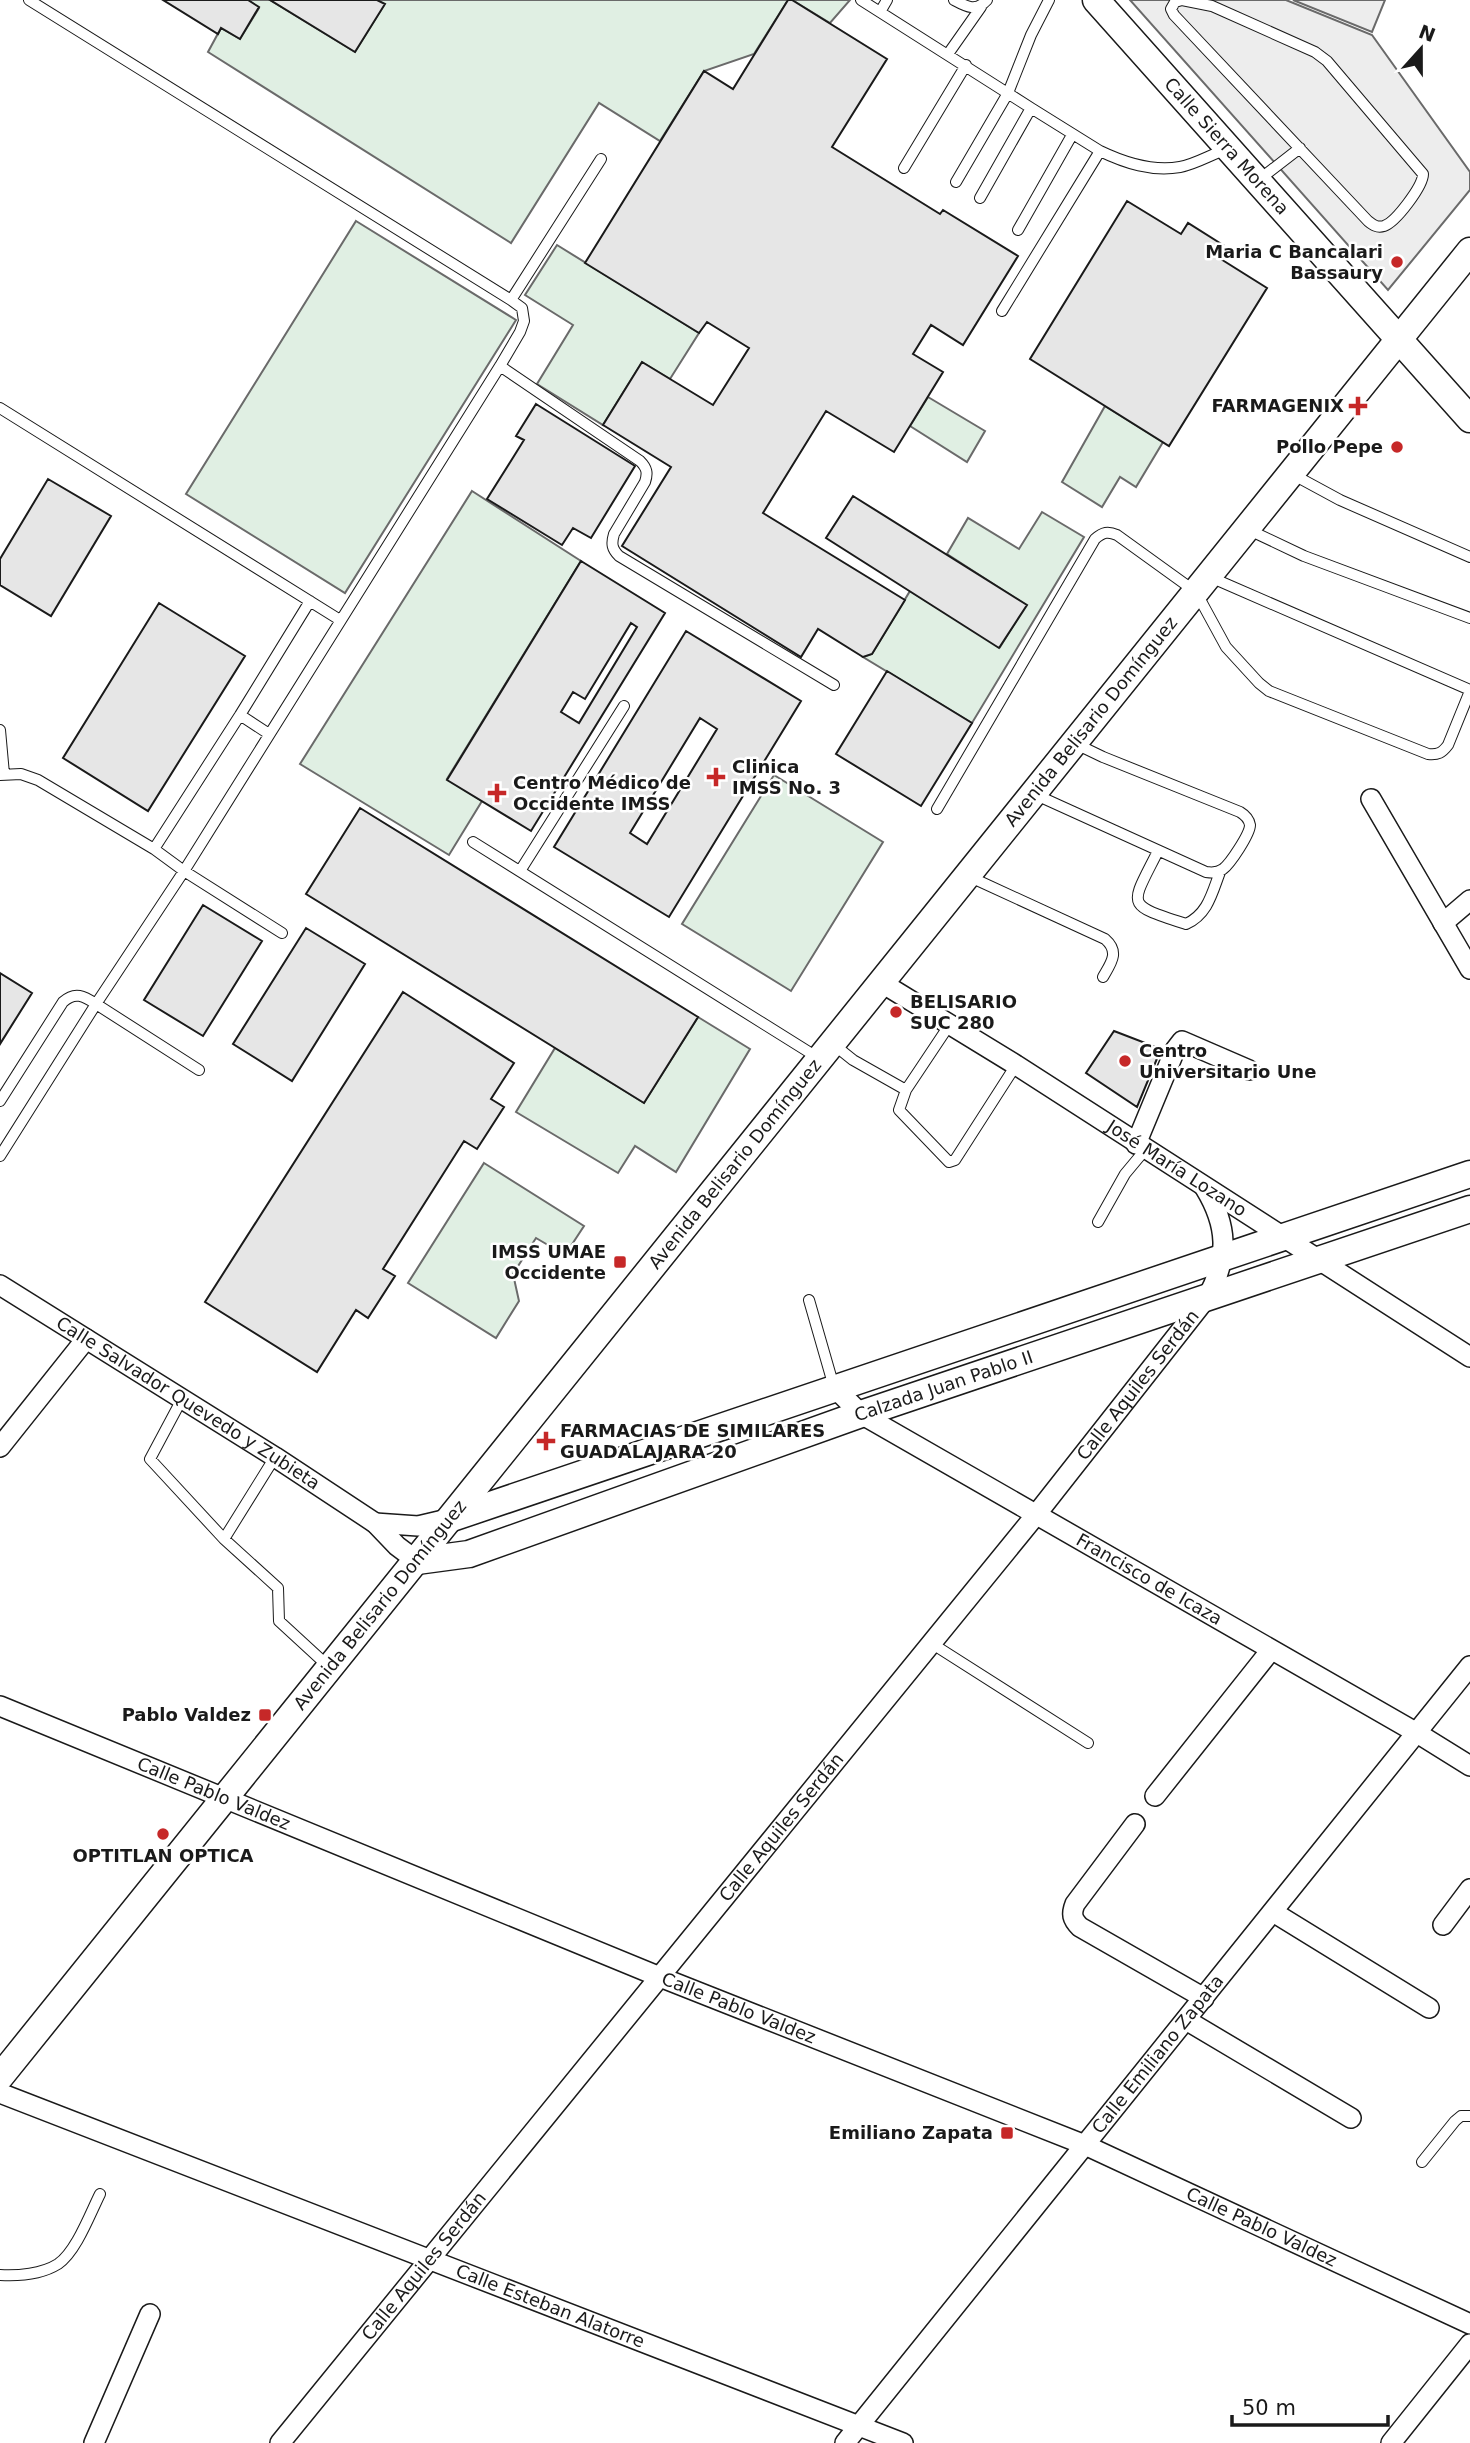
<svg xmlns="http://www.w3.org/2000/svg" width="1470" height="2443" font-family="'DejaVu Sans',sans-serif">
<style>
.green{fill:#e0efe3;stroke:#6a6a6a;stroke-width:2}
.parking{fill:#ededed;stroke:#6a6a6a;stroke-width:2}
.building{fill:#e6e6e6;stroke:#1a1a1a;stroke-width:2;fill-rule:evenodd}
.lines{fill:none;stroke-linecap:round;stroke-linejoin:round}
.lane-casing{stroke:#1a1a1a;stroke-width:12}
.street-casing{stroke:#1a1a1a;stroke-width:22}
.secondary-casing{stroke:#1a1a1a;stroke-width:29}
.lane{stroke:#fff;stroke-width:10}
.street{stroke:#fff;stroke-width:19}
.secondary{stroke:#fff;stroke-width:26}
.poi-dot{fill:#c62828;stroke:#fff;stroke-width:2.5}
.labels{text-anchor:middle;stroke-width:5;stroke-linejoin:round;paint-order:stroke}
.street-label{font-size:18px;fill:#1a1a1a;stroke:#fff}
.poi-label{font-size:18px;font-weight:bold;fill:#1a1a1a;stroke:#fff;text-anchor:end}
</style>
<rect width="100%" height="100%" fill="#fff"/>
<path class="green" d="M248,0H270L355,52L384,5L377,0H788L754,54L704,71L660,141L599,103L511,243L208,52L221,28L240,39L259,8Z
M792,0H850L830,23Z
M356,221L516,320L345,593L186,494Z
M557,245L699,333L670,379L642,362L603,425L537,384L573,325L525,295Z
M928,397L985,431L967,462L910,426Z
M1105,406L1163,442L1136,487L1120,477L1102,507L1062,482Z
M472,491L581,561L447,779L482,801L449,855L300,764Z
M1042,512L1084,537L972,723L863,657L872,654L910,591L1000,647L1026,605L947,554L968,518L1019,549Z
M774,775L883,842L791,991L682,924Z
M698,1017L750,1049L676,1172L635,1146L618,1173L516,1112L555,1048L644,1103Z
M484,1163L584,1226L565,1255L536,1238L513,1274L519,1301L496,1338L408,1283Z"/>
<path class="parking" d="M1130,0H1286L1372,35L1470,172V190L1388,290Z
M1293,0H1385L1372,32Z"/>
<path class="building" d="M163,0H248L259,7L240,39L221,28L218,34Z
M270,0H377L385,4L355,52Z
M788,0H792L887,59L832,147L940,214L943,210L1018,256L963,345L931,325L913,354L943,372L894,452L826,411L763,513L905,600L872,654L863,657L818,629L801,657L622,546L671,467L603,425L642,362L713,405L749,348L707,322L699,333L585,263L704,71L733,89Z
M1127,201L1181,234L1188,223L1223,245L1216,256L1267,288L1169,446L1030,359Z
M536,404L635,466L591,538L573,528L562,545L487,499L524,440L516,436Z
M48,479L111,516L51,616L0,585V559Z
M853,496L1027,605L999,648L826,538Z
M581,561L665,613L531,831L447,780ZM631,623L637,627L579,723L561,712L573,692L585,699Z
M159,603L245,656L148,811L63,758Z
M686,631L801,701L669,917L554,847ZM700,718L717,729L647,844L630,833Z
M887,671L972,723L921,806L836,754Z
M360,808L698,1017L644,1103L306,894Z
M203,905L262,941L203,1036L144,1000Z
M306,928L365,964L292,1081L233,1044Z
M0,973L32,993L0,1044Z
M403,992L514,1063L491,1099L504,1107L477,1149L464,1141L383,1269L395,1276L368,1318L356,1310L317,1372L205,1302Z
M1114,1031L1161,1049L1137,1107L1086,1073Z"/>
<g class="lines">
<g class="lane-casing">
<path id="lane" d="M29,0L511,300L522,308L524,321L520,332L500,366L184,871L96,1004L199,1070
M861,0L1031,108
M954,0C967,7 976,12 987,0
M1182,0L1212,6L1315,52L1327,61L1423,174C1423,186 1396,222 1384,226C1377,228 1373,225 1368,221L1174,15L1171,9L1175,2Z
M880,12L887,0
M948,54L981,7
M904,168L966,65
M1260,179L1300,148
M956,182L1008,93L1031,35L1049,0
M980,198L1031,108L1100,151
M1018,230L1072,135
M511,300L601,159
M1002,311L1100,151C1125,163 1152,172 1180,167C1196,164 1212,154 1227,149
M500,366L640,461C647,468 648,473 645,482L614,534C611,544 612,549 619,556L834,685
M0,408L340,620
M1292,474L1340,500L1470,557
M1247,529L1304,556L1470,618
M1210,577L1470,690
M240,715L310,601
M0,730L4,774
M0,775L21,774L38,780L154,849L184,871L282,933
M1034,794L1206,872C1213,873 1218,873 1223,869C1230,864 1250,834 1250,825C1249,819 1245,815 1240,812L1103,757L1076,744
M937,809L1095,539C1103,532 1108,531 1117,535L1196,592L1226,647L1259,683L1269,691L1428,754C1438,755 1442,753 1448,745L1470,691
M473,842L820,1059
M154,849L240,715L269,734
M1158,851C1130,907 1124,904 1186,924C1208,914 1212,893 1220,872
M520,871L624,706
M968,876L1105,939C1120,952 1111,963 1103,977
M950,1024L906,1090L899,1110L949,1162L955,1160L1016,1065
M833,1044L853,1060L906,1090
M0,1101L63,1002C75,991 84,996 96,1004L0,1156
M1098,1222L1125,1174L1145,1150
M809,1300L834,1387
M182,1399L150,1459L224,1539L275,1457
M224,1539L278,1588L279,1621L329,1667
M931,1643L1088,1743
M1422,2162L1455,2121L1461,2116H1470
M0,2275C18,2276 42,2274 58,2264C76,2252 90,2214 100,2194"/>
</g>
<g class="street-casing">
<g id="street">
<path d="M1371,799L1470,969"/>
<path d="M1443,923L1470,900"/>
<path id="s1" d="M882,983L1016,1065L1470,1357"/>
<path d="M1136,1144L1175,1050L1182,1041L1249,1070"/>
<path id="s2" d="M0,1285L275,1457L375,1523L397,1546L417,1561"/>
<path id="s3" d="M835,1388L861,1414L1417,1733L1470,1766"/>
<path d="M0,1447L86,1339"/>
<path d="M375,1523L418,1526L452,1518"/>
<path id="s4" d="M0,1706L660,1977L1085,2145L1470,2324"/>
<path d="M1155,1796L1271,1650"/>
<path d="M1135,1824L1075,1904C1071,1914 1072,1919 1080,1927L1204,1998"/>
<path d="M1273,1912L1429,2008"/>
<path d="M1443,1925L1470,1889"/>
<path d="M1186,2020L1351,2118"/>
<path id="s5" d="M0,2093L903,2443"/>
<path d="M94,2443L150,2314"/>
<path id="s6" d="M280,2443L1035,1516L1208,1296C1229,1257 1228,1226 1205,1188"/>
<path id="s7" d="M845,2443L1470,1666"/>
<path d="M1391,2443L1470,2344"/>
</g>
</g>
<g class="secondary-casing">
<g id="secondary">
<path id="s8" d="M1096,0L1470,419"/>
<path d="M452,1518L1470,1174"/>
<path id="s9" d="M417,1561L469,1554L861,1414L1470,1209"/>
<path id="s10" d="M0,2077L1470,251"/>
</g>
</g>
<use href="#lane" class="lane"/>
<use href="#street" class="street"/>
<use href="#secondary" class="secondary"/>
</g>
<g class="poi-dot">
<circle cx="1397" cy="262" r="7"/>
<path d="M1354.5 395.5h7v7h7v7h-7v7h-7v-7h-7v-7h7z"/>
<circle cx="1397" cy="447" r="7"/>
<path d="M712.5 766.5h7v7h7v7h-7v7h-7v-7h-7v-7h7z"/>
<path d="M493.5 782.5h7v7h7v7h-7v7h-7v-7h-7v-7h7z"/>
<circle cx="896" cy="1012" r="7"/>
<circle cx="1125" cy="1061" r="7"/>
<rect x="613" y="1255" width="14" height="14" rx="3.5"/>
<path d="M542.5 1430.5h7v7h7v7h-7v7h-7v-7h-7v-7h7z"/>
<rect x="258" y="1708" width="14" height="14" rx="3.5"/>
<circle cx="163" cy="1834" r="7"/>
<rect x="1000" y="2126" width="14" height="14" rx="3.5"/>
</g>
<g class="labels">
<g class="street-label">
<text dy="6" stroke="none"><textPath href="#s8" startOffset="196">Calle Sierra Morena</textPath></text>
<text dy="6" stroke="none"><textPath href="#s10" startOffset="1740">Avenida Belisario Domínguez</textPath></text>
<text dy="6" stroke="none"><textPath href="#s10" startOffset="1172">Avenida Belisario Domínguez</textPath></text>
<text dy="6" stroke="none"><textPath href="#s1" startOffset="348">José María Lozano</textPath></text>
<text dy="6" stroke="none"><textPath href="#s6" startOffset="1362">Calle Aquiles Serdán</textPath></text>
<text dy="6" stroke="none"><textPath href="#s9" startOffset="556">Calzada Juan Pablo II</textPath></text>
<text dy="6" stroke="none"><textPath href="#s2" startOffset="222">Calle Salvador Quevedo y Zubieta</textPath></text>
<text dy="6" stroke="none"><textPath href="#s3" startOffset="369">Francisco de Icaza</textPath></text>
<text dy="6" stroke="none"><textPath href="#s10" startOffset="606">Avenida Belisario Domínguez</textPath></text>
<text dy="6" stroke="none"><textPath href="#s4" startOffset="231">Calle Pablo Valdez</textPath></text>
<text dy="6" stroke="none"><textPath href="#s6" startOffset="794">Calle Aquiles Serdán</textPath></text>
<text dy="6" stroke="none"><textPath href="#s4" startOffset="798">Calle Pablo Valdez</textPath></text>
<text dy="6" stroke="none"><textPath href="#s7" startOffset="499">Calle Emiliano Zapata</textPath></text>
<text dy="6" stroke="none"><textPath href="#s4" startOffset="1365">Calle Pablo Valdez</textPath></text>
<text dy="6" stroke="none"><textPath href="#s6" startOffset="228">Calle Aquiles Serdán</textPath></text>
<text dy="6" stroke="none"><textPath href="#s5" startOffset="590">Calle Esteban Alatorre</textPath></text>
</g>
<g class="poi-label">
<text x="1383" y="258">Maria C Bancalari<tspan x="1383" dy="21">Bassaury</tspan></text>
<text x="1344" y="412">FARMAGENIX</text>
<text x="1383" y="453">Pollo Pepe</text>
<text x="732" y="773" text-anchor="start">Clinica<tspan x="732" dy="21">IMSS No. 3</tspan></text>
<text x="513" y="789" text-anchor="start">Centro Médico de<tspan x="513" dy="21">Occidente IMSS</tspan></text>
<text x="910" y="1008" text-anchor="start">BELISARIO<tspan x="910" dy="21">SUC 280</tspan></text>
<text x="1139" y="1057" text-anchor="start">Centro<tspan x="1139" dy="21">Universitario Une</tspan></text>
<text x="606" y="1258">IMSS UMAE<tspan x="606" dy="21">Occidente</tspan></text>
<text x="560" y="1437" text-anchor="start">FARMACIAS DE SIMILARES<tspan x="560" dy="21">GUADALAJARA 20</tspan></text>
<text x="251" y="1721">Pablo Valdez</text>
<text x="163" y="1862" text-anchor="middle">OPTITLAN OPTICA</text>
<text x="993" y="2139">Emiliano Zapata</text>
</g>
</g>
<g transform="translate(1421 49) rotate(21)" stroke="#ffffff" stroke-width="5" paint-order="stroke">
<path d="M0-5L12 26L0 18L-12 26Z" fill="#1a1a1a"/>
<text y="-10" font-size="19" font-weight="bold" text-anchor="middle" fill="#1a1a1a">N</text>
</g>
<path d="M1232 2415v10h156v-10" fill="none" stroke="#1a1a1a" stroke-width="3.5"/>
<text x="1242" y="2415" font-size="21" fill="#1a1a1a" stroke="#ffffff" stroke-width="5" paint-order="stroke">50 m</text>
</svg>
